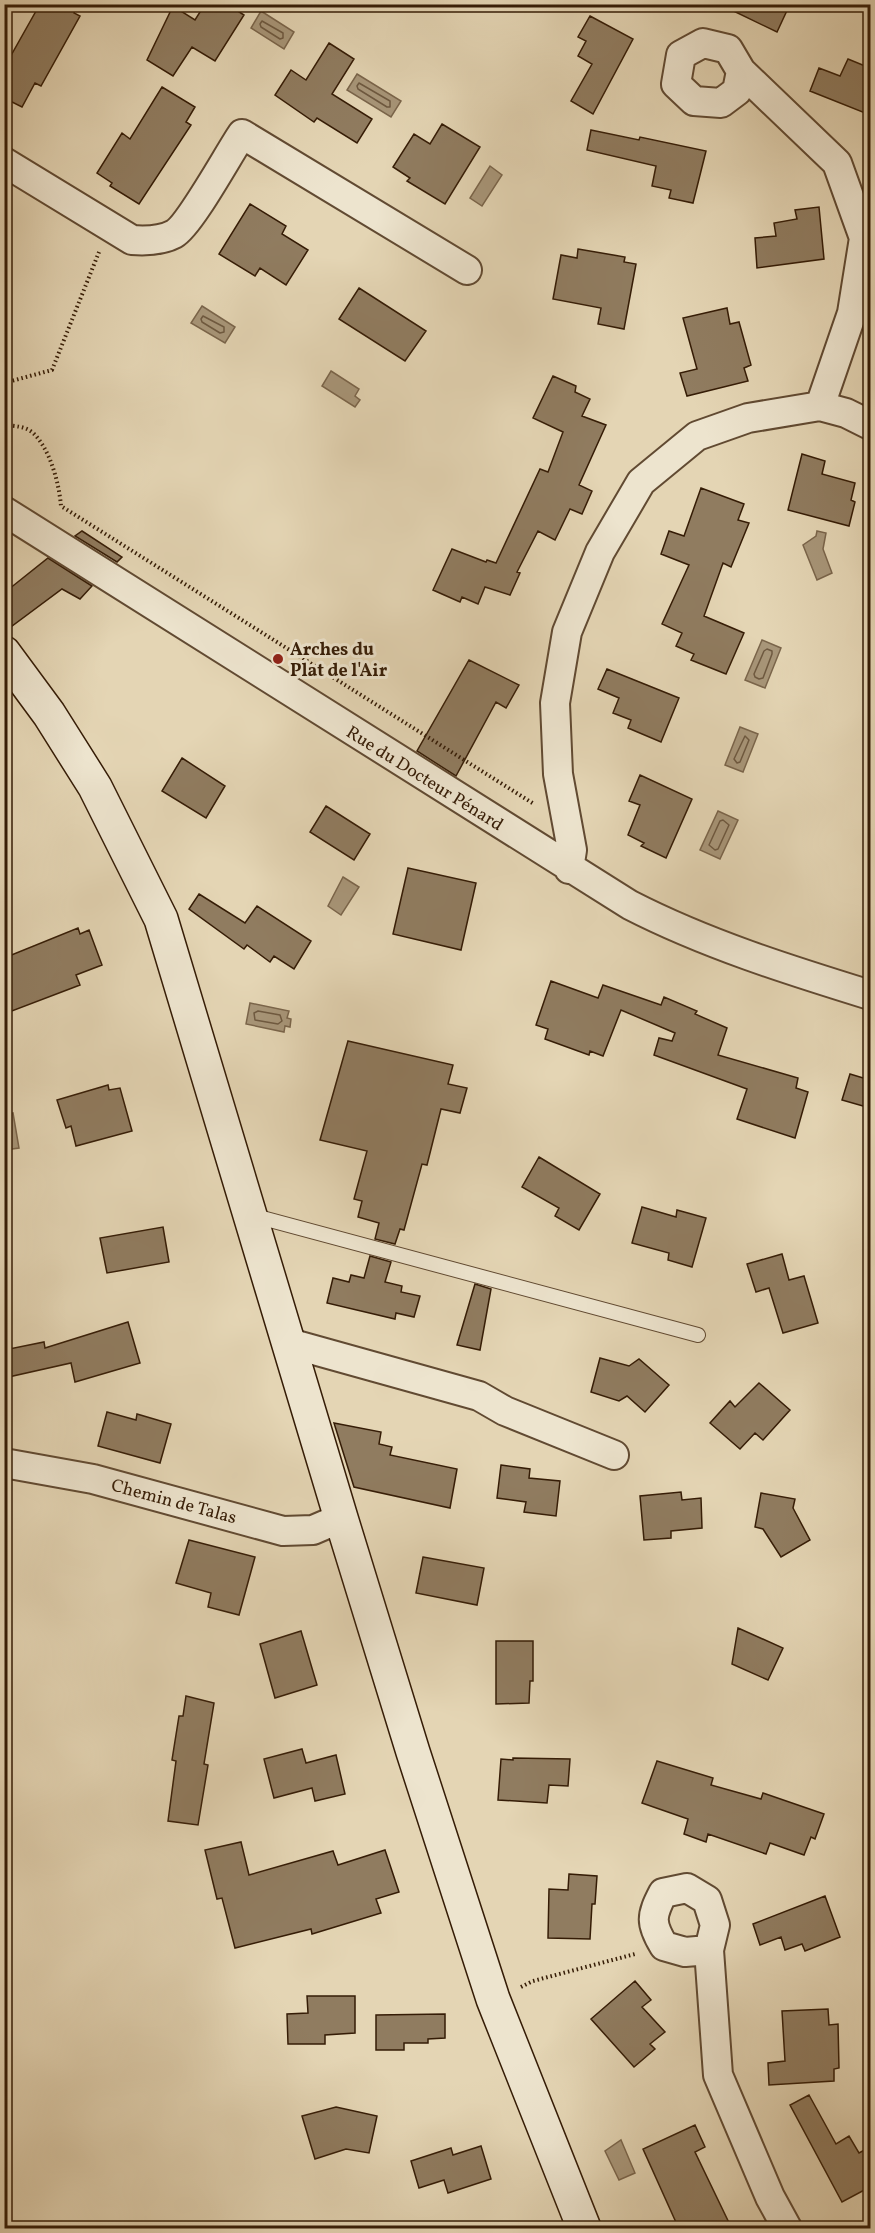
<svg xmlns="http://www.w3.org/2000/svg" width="875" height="2233" font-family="Vollkorn,serif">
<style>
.water{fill:#a89679;stroke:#7a654b;stroke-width:1.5}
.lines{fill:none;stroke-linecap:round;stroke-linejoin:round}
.shore{stroke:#6e5940;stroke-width:1.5}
.building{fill:#907c60;stroke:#351c06;stroke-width:1.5}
.service-casing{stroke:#614a32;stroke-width:16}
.minor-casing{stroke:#614a32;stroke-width:32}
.secondary-casing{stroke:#351c06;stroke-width:36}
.path{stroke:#351c06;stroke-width:4;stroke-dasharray:1.5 3;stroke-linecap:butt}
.service{stroke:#ede4ce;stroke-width:14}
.minor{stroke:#ede4ce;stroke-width:28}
.secondary{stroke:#ede4ce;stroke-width:33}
.poi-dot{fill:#8f2418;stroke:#ede4ce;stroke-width:2}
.labels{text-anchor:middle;stroke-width:6;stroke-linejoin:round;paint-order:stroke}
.poi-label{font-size:18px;font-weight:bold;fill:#351c06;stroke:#ede4ce;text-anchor:start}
.street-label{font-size:18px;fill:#351c06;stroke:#ede4ce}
</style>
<rect width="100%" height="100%" fill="#e4d5b4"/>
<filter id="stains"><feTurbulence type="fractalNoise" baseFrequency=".00333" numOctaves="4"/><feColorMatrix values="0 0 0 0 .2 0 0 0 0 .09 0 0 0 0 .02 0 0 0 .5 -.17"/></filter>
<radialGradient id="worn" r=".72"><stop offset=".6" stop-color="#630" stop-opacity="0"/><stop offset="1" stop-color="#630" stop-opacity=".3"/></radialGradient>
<path class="water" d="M261,11L294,32L284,49L251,28Z
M357,74L401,101L391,117L347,90Z
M490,166L502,175L482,206L470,198Z
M202,306L235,327L225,343L191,323Z
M331,371L359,389L355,396L360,400L355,407L322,386Z
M817,531L826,533L823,549L832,573L817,580L803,545L816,536Z
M762,640L781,648L765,688L745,680Z
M740,727L758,734L743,772L725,765Z
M718,811L738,820L720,859L700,850Z
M343,877L359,887L341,915L328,906Z
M250,1003L289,1011L287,1018L291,1019L290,1027L285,1026L284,1032L246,1024Z
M13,1113L19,1148L5,1150V1115Z
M621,2140L635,2173L619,2180L605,2151Z"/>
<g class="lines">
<path class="shore" d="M262,21L283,33V38L280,39L261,27L260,24Z
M359,83L390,101V107H387L358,89L357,86Z
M203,316L224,327V332L220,333L202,322L201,319Z
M767,649L772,651V654L763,678L759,679L755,677L754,674L764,651Z
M745,736L749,740L740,762L737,763L734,759Z
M723,820L729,825L718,849L715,850L709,845L720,821Z
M258,1011L280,1015L282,1021L278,1024L255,1020L254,1013Z"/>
</g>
<path class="building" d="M40,4H78L74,13L80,16L41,86L35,83L22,107L4,98V68Z
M205,4H227L244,15L215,61L192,47L173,76L147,60L173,6L195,20Z
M719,4H790L777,32Z
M590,16L633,39L593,114L571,101L592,64L578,56L586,41L578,37Z
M329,43L354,59L332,94L372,119L357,143L317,118L314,122L275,95L291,70L306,80Z
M848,59L870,68V115L810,91L819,68L840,76Z
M162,87L195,107L186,122L191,125L139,204L110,186L112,183L97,173L122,133L130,139Z
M442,124L480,147L445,204L407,181L410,178L393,167L414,134L430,144Z
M591,130L639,140L640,137L706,151L693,203L669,198L671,190L652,186L656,166L587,150Z
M250,204L286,226L282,234L308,250L286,285L260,268L255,276L219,254Z
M819,207L824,259L757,268L755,238L776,236L774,223L797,219L795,210Z
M578,249L625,257L624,262L636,264L624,329L598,324L601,308L553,299L561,255L577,258Z
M359,288L426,331L405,361L339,319Z
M727,308L730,324L739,322L751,365L744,368L748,381L687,396L680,373L697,369L683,318Z
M553,376L576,386L575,392L590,399L582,416L606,425L579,485L592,491L582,514L570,509L555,540L538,531L517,572L520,573L510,595L485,587L478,604L462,597L460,602L433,590L452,549L486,562L487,560L496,563L540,469L548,472L563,432L533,418Z
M802,454L825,461L822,474L855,483L851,500L855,502L849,526L788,510Z
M701,488L744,504L738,520L749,523L731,567L723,563L704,616L744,633L726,674L691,660L694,654L676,646L682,633L662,624L689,565L661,554L669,531L684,536Z
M82,531L122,557L117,562L75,536Z
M48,558L92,586L80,599L62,589L4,632V593Z
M469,660L519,685L506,708L496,702L456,776L417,751Z
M607,669L679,698L661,742L628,728L631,720L613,713L619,698L598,689Z
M182,758L225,786L206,818L162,791Z
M640,775L692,799L666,858L641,846L644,843L628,835L640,805L629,801Z
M326,806L370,834L354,860L310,832Z
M408,868L476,883L461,950L393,934Z
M199,894L245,923L257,906L311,941L294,969L274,956L270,962L247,945L244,949L189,909Z
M78,928L80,934L89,930L102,965L76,975L80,985L4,1014V958Z
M551,981L598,998L603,985L661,1005L664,997L697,1011L695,1014L727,1028L718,1055L798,1078L796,1088L808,1092L795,1138L737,1119L747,1089L654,1055L659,1038L672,1041L675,1033L621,1010L603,1056L590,1051L589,1055L545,1039L548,1029L536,1025Z
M348,1041L453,1065L448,1084L467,1088L460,1113L441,1109L427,1165L422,1164L404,1230L400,1229L395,1244L375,1239L379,1223L358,1217L362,1201L354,1199L367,1151L320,1140Z
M850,1074L870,1080V1108L842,1100Z
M108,1085L109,1090L120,1088L132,1131L76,1146L71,1126L66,1128L57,1100Z
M539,1157L600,1194L579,1230L555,1216L559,1208L522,1187Z
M642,1207L676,1217L677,1210L706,1218L692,1267L668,1260L669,1253L632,1243Z
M163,1227L169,1262L107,1273L100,1238Z
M782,1254L789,1280L804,1276L818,1323L783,1333L769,1288L756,1292L747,1264Z
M370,1256L391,1262L385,1282L402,1286L401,1292L420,1296L414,1317L396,1313L395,1319L327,1303L333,1278L349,1282L351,1275L364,1278Z
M475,1284L491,1289L480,1350L457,1345Z
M128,1322L140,1363L75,1382L71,1363L4,1378V1350L44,1342L45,1348Z
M600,1358L629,1366L639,1359L669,1385L645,1412L627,1396L619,1401L591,1392Z
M759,1383L790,1410L763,1440L755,1433L740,1449L710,1423L730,1401L735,1407Z
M107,1412L136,1420L137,1414L171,1424L160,1463L98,1446Z
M334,1423L381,1432L379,1444L392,1447L390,1455L457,1469L450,1508L354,1487Z
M501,1465L530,1469L529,1478L560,1481L556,1516L524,1512L526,1502L497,1498Z
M681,1492L682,1500L701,1498L702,1528L671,1531V1538L644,1540L640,1496Z
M761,1493L795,1499L793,1508L810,1540L781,1557L763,1529L755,1527Z
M189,1540L255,1557L239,1615L208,1607L211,1593L176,1583Z
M423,1557L484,1568L477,1605L416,1593Z
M738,1628L783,1648L768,1680L732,1664Z
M301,1631L317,1685L275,1698L260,1644Z
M496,1641H533V1681H530L529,1703L496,1704Z
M186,1696L214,1703L204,1764L208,1765L198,1825L168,1821L176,1761L172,1760L179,1716H183Z
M302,1749L306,1763L336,1755L345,1794L315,1801L312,1788L274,1798L264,1759Z
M513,1758L570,1759L568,1786L549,1785L547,1803L498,1800L501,1759L513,1760Z
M657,1761L713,1778L711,1785L761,1799L763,1793L824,1814L815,1839L811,1837L804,1855L770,1843L766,1854L708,1834L706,1842L684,1834L688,1819L642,1803Z
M241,1842L249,1875L333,1851L338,1865L385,1850L399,1892L376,1899L381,1913L312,1934L311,1929L235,1948L222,1898L217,1899L205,1850Z
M569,1874L597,1876L595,1904H592L590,1939L548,1938L549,1889L568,1890Z
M825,1896L840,1937L805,1951L802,1944L785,1950L781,1937L760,1945L753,1924Z
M635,1981L651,2000L642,2007L665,2032L650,2044L655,2049L634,2067L591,2019Z
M307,1996H355V2033L325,2035V2044H288L287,2014L308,2013Z
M828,2009L829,2025L838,2024L839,2068L834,2069V2081L769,2085L768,2063L785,2061L782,2011Z
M445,2014V2038L428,2039V2043H404V2050H376V2015Z
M809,2095L836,2144L849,2136L859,2153L870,2147V2187L842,2202L790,2105Z
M336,2107L377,2116L369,2153L346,2149L315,2159L302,2116Z
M695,2125L705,2147L695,2152L732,2229H679L643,2149Z
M481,2146L491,2179L448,2193L444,2180L419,2188L411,2161L451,2148L453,2155Z"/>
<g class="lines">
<g class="service-casing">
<path id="service" d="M251,1215L698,1335"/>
</g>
<g class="minor-casing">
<path id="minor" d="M741,71L737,91L721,103L694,101L676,84L681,55L703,43L728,49L741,71L837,163L864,238L852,313L820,406
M4,162L132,240C146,241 161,241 174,234C190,225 229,153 242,134L467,270
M4,511L630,905C706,944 789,970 870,995
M569,869L572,850L558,774L555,703L567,632L600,552L641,482L697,436L748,418L820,406L846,413L870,425
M289,1343L479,1396L505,1411L614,1455
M4,1463L93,1479L283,1531L313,1530L341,1518
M709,1950L685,1952L664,1946C650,1923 651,1916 663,1893L687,1888L707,1900L715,1925L709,1950L718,2075L770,2197L787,2228"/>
</g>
<g class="secondary-casing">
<path id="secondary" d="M4,653L49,714L95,787L161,919L341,1518L413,1752L493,1999L584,2228"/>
</g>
<path class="path" d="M4,383L52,370L99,252
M4,425C14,426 24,426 32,432C50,448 59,483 61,506L534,804
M521,1987L533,1981L635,1954"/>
<use href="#service" class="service"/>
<use href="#minor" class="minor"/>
<use href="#secondary" class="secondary"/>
</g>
<circle class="poi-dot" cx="278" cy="659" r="6"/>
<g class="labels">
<g class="poi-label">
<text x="290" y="655">Arches du<tspan x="290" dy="21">Plat de l'Air</tspan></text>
</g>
<g class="street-label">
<text transform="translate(425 778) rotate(32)" y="6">Rue du Docteur Pénard</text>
<text transform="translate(174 1501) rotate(15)" y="6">Chemin de Talas</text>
</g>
</g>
<rect width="875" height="2233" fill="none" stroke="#e4d5b4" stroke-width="24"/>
<rect x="6" y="6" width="863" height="2221" fill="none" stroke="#351c06" stroke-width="3"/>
<rect x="12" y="12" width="851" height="2209" fill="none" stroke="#351c06" stroke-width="1.5"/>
<rect width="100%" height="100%" filter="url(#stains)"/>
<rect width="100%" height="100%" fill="url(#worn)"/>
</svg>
